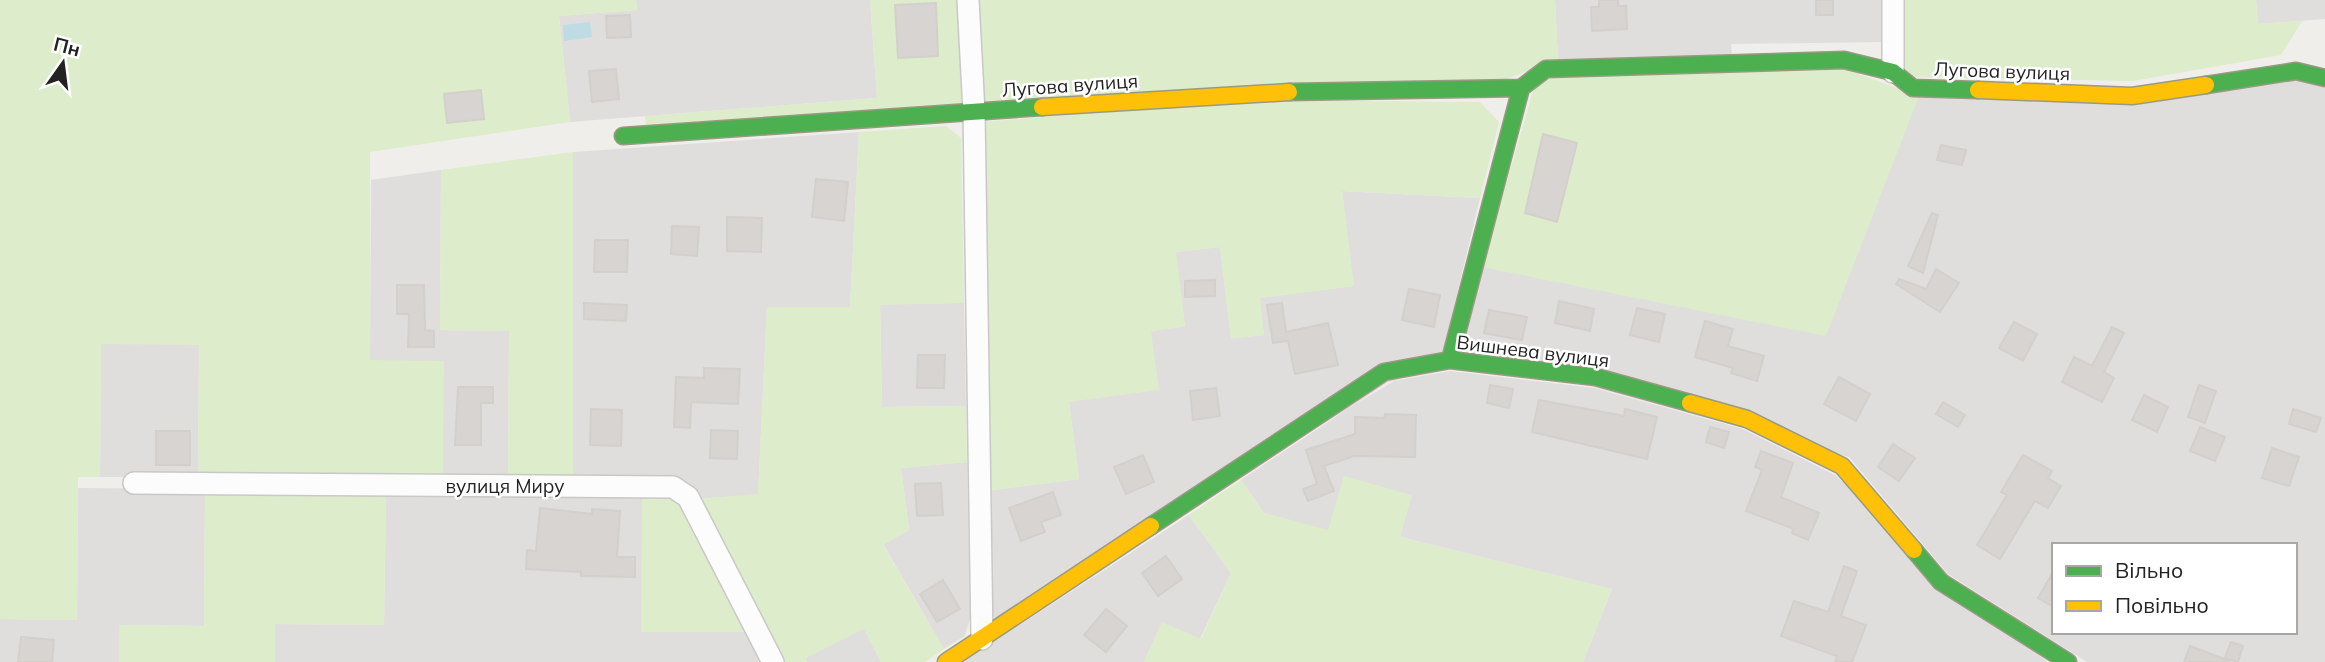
<svg xmlns="http://www.w3.org/2000/svg" width="2325" height="662" font-family="Mulish,sans-serif">
<style>
.residential{fill:#dfdedc;fill-rule:evenodd}
.grass{fill:#ddeccb}
.water{fill:#bfdbe3}
.building{fill:#d7d4d2;stroke:#d3d0cc;stroke-width:2}
.lines{fill:none;stroke-linecap:round;stroke-linejoin:round}
.street-casing{stroke:#c9c8c7;stroke-width:24}
.fast-casing{stroke:#999a82;stroke-width:19}
.slow-casing{stroke:#999a82;stroke-width:19}
.street{stroke:#fdfcfc;stroke-width:21}
.fast{stroke:#4caf50;stroke-width:16}
.slow{stroke:#ffc107;stroke-width:16}
.labels{text-anchor:middle;stroke-width:5;stroke-linejoin:round;paint-order:stroke}
.street-label{font-size:19px;fill:#222;stroke:#fff}
</style>
<rect width="100%" height="100%" fill="#f0eeeb"/>
<path class="residential" d="M636,0H870L877,98L570,122L559,16L637,10Z
M1555,0H1884L1885,42L1731,44L1732,56L1558,60Z
M2256,0H2325V19L2258,24Z
M2296,80L2325,88V662H2087L1948,574L1849,457L1462,351L1482,267L1919,96ZM2054,545H2295V632H2054Z
M859,132L850,307H767L758,495L695,499L573,480V152Z
M441,170L440,330L509,331L508,480L443,479L370,361L371,180Z
M1342,191L1480,198L1443,352L996,618L986,612L985,491L1079,479L1069,402L1151,331L1185,326L1175,252L1220,247L1231,338L1264,335L1259,298L1353,286Z
M964,303L966,406L882,407L880,304Z
M101,344H199L198,477H100Z
M1450,371L1594,388L1743,429L1835,475L2047,662H1583L1612,589L1400,537L1411,494L1329,531L1264,513L1241,480L1388,382Z
M967,462L970,618L965,636L944,649L883,544L909,530L901,468Z
M78,488L205,489L204,626L119,625V662H0V619L77,620Z
M386,491L642,493L750,632L765,662H275V624L384,625Z
M1189,515L1231,573L1200,639L1162,623L1144,662H963Z
M864,628L881,662H807L805,658Z"/>
<path class="grass" d="M0,0H636L637,10L559,16L570,122L370,152V360L444,361L443,479L198,477L199,345L101,344L100,477H78L77,620L0,619Z
M870,0H961L968,103L646,127L645,116L877,98Z
M977,0H1555L1558,60L1501,81L982,104Z
M1899,0H2256L2258,24L2302,21L2281,55L2133,81L1913,77L1900,67Z
M1842,68L1919,96L1826,336L1482,267L1533,91L1548,76Z
M1251,100L1480,102L1499,122L1480,198L1342,191L1354,286L1260,298L1264,335L1231,339L1220,247L1176,252L1185,327L1151,331L1159,390L1069,402L1079,479L985,491L982,122Z
M946,126L961,138L964,303L880,305L882,407L966,406L967,462L901,468L909,530L883,545L944,649L925,662H881L864,629L806,658L807,662H780L695,499L758,494L767,307H850L859,132Z
M573,152V480H508L509,331L440,330L441,170Z
M1344,476L1412,495L1400,537L1612,589L1583,662H1144L1162,622L1201,639L1231,573L1189,515L1241,480L1264,513L1328,530Z
M205,489L386,491L384,625L275,624V662H119V625L204,626Z
M642,493H671L683,501L750,632H641Z"/>
<path class="water" d="M590,22L592,37L564,41L563,25Z"/>
<path class="building" d="M1599,0H1618V6H1626L1627,29L1592,31L1591,7H1599Z
M1816,0H1833V15H1816Z
M936,3L938,56L898,58L895,5Z
M630,15L631,37L607,38L606,16Z
M616,69L619,99L592,102L589,71Z
M481,90L484,119L447,123L444,94Z
M1543,134L1577,143L1557,222L1525,213Z
M1941,145L1966,150L1962,165L1937,160Z
M816,179L848,182L844,221L812,217Z
M1932,213L1938,215L1923,273L1908,266Z
M727,217L762,218L761,252L727,251Z
M672,226L699,227L697,256L671,254Z
M595,240H628L627,272H594Z
M1936,269L1959,283L1940,312L1896,284L1899,279L1926,289Z
M1215,280V296L1185,297V281Z
M397,285H424L425,330L434,331V347H408L409,314H397Z
M1409,289L1440,295L1434,327L1402,320Z
M1559,301L1594,309L1590,331L1555,323Z
M584,303L627,305L626,321L584,319Z
M1282,303L1286,332L1328,323L1338,365L1295,374L1288,341L1273,343L1267,305Z
M1637,308L1665,314L1659,342L1630,335Z
M1489,310L1527,317L1522,340L1484,333Z
M1705,321L1733,329L1728,346L1764,356L1757,381L1731,373L1733,368L1695,357Z
M2014,322L2037,334L2023,361L1999,348Z
M2112,327L2124,333L2104,372L2114,378L2102,402L2062,382L2074,357L2092,366Z
M918,355H945L944,388H917Z
M704,368L740,369L738,404L691,402L690,428L674,427L676,377L704,378Z
M1839,377L1870,394L1856,421L1824,404Z
M1490,385L1513,389L1509,408L1487,403Z
M2199,385L2216,391L2205,423L2188,417Z
M458,387H493V403H481V445H455Z
M1216,388L1220,416L1193,420L1190,391Z
M2144,395L2168,407L2157,432L2132,420Z
M1539,400L1624,416L1625,409L1657,417L1647,459L1532,432Z
M1943,402L1965,415L1958,427L1936,414Z
M591,409L622,410L621,446L590,445Z
M2293,409L2321,418L2316,432L2289,424Z
M1385,414L1416,415L1415,457L1354,456L1324,466L1334,491L1308,501L1303,489L1317,484L1306,450L1355,434V417L1384,418Z
M1710,427L1729,432L1724,448L1706,442Z
M2200,427L2225,437L2215,461L2190,451Z
M711,430L738,431L737,459L710,458Z
M156,431H190V465H156Z
M1893,444L1915,458L1899,481L1878,467Z
M2272,448L2299,457L2289,486L2262,478Z
M1761,451L1793,463L1781,497L1819,513L1808,540L1792,533L1794,529L1746,511L1762,470L1755,467Z
M1143,455L1154,482L1126,494L1114,467Z
M2023,455L2052,471L2048,478L2061,486L2048,508L2035,501L2000,559L1977,545L2007,495L2001,492Z
M941,483L943,515L917,516L915,484Z
M1053,492L1061,515L1041,522L1045,532L1021,541L1009,508Z
M540,508L592,514V509L620,511L617,557H635V577L581,576V572L526,569L527,550L536,551Z
M1166,556L1182,579L1158,596L1142,573Z
M1844,566L1857,571L1841,616L1866,625L1852,662H1835L1837,656L1781,636L1794,601L1828,612Z
M2054,570V607L2038,598Z
M943,580L960,609L937,622L920,594Z
M1106,609L1127,626L1106,652L1084,635Z
M21,637L54,640L52,662H18Z
M2231,642L2243,646L2238,662L2225,658Z
M2190,646L2229,661L2228,662H2184Z"/>
<g class="lines">
<g class="street-casing">
<path id="street" d="M968,0L974,112L982,639
M1893,0V72
M134,483L673,487L688,497L773,662"/>
</g>
<g class="fast-casing">
<path id="fast" d="M2206,85L2296,71L2325,78
M1289,92L1521,88
M623,136L1042,107
M1450,360L1521,88L1546,69L1844,60L1893,72L1913,88L1978,90
M1151,526L1384,372L1450,360L1596,377L1690,403
M1914,550L1941,582L2068,662"/>
</g>
<g class="slow-casing">
<path id="slow" d="M1978,90L2132,96L2206,85
M1042,107L1289,92
M1690,403L1747,419L1842,466L1914,550
M946,662L1151,526"/>
</g>
<use href="#street" class="street"/>
<use href="#fast" class="fast"/>
<use href="#slow" class="slow"/>
</g>
<g class="labels">
<g class="street-label">
<text transform="translate(2002 71) rotate(2)" y="7">Лугова вулиця</text>
<text transform="translate(1070 85) rotate(-4)" y="7">Лугова вулиця</text>
<text transform="translate(1533 351) rotate(7)" y="7">Вишнева вулиця</text>
<text x="505" y="493">вулиця Миру</text>
</g>
</g>
<rect x="2052" y="543" width="245" height="91" fill="#ffffff" stroke="#a7a7a7" stroke-width="2"/>
<rect x="2066" y="566" width="35" height="10" fill="#4caf50" stroke="#a7a7a7" stroke-width="2"/>
<text x="2115" y="578" font-size="21" fill="#222222">Вільно</text>
<rect x="2066" y="601" width="35" height="10" fill="#ffc107" stroke="#a7a7a7" stroke-width="2"/>
<text x="2115" y="613" font-size="21" fill="#222222">Повільно</text>
<g transform="translate(63 63) rotate(14)" stroke="#ffffff" stroke-width="5" paint-order="stroke">
<path d="M0-5L12 26L0 18L-12 26Z" fill="#222222"/>
<text y="-10" font-size="19" font-weight="bold" text-anchor="middle" fill="#222222">Пн</text>
</g>
</svg>
